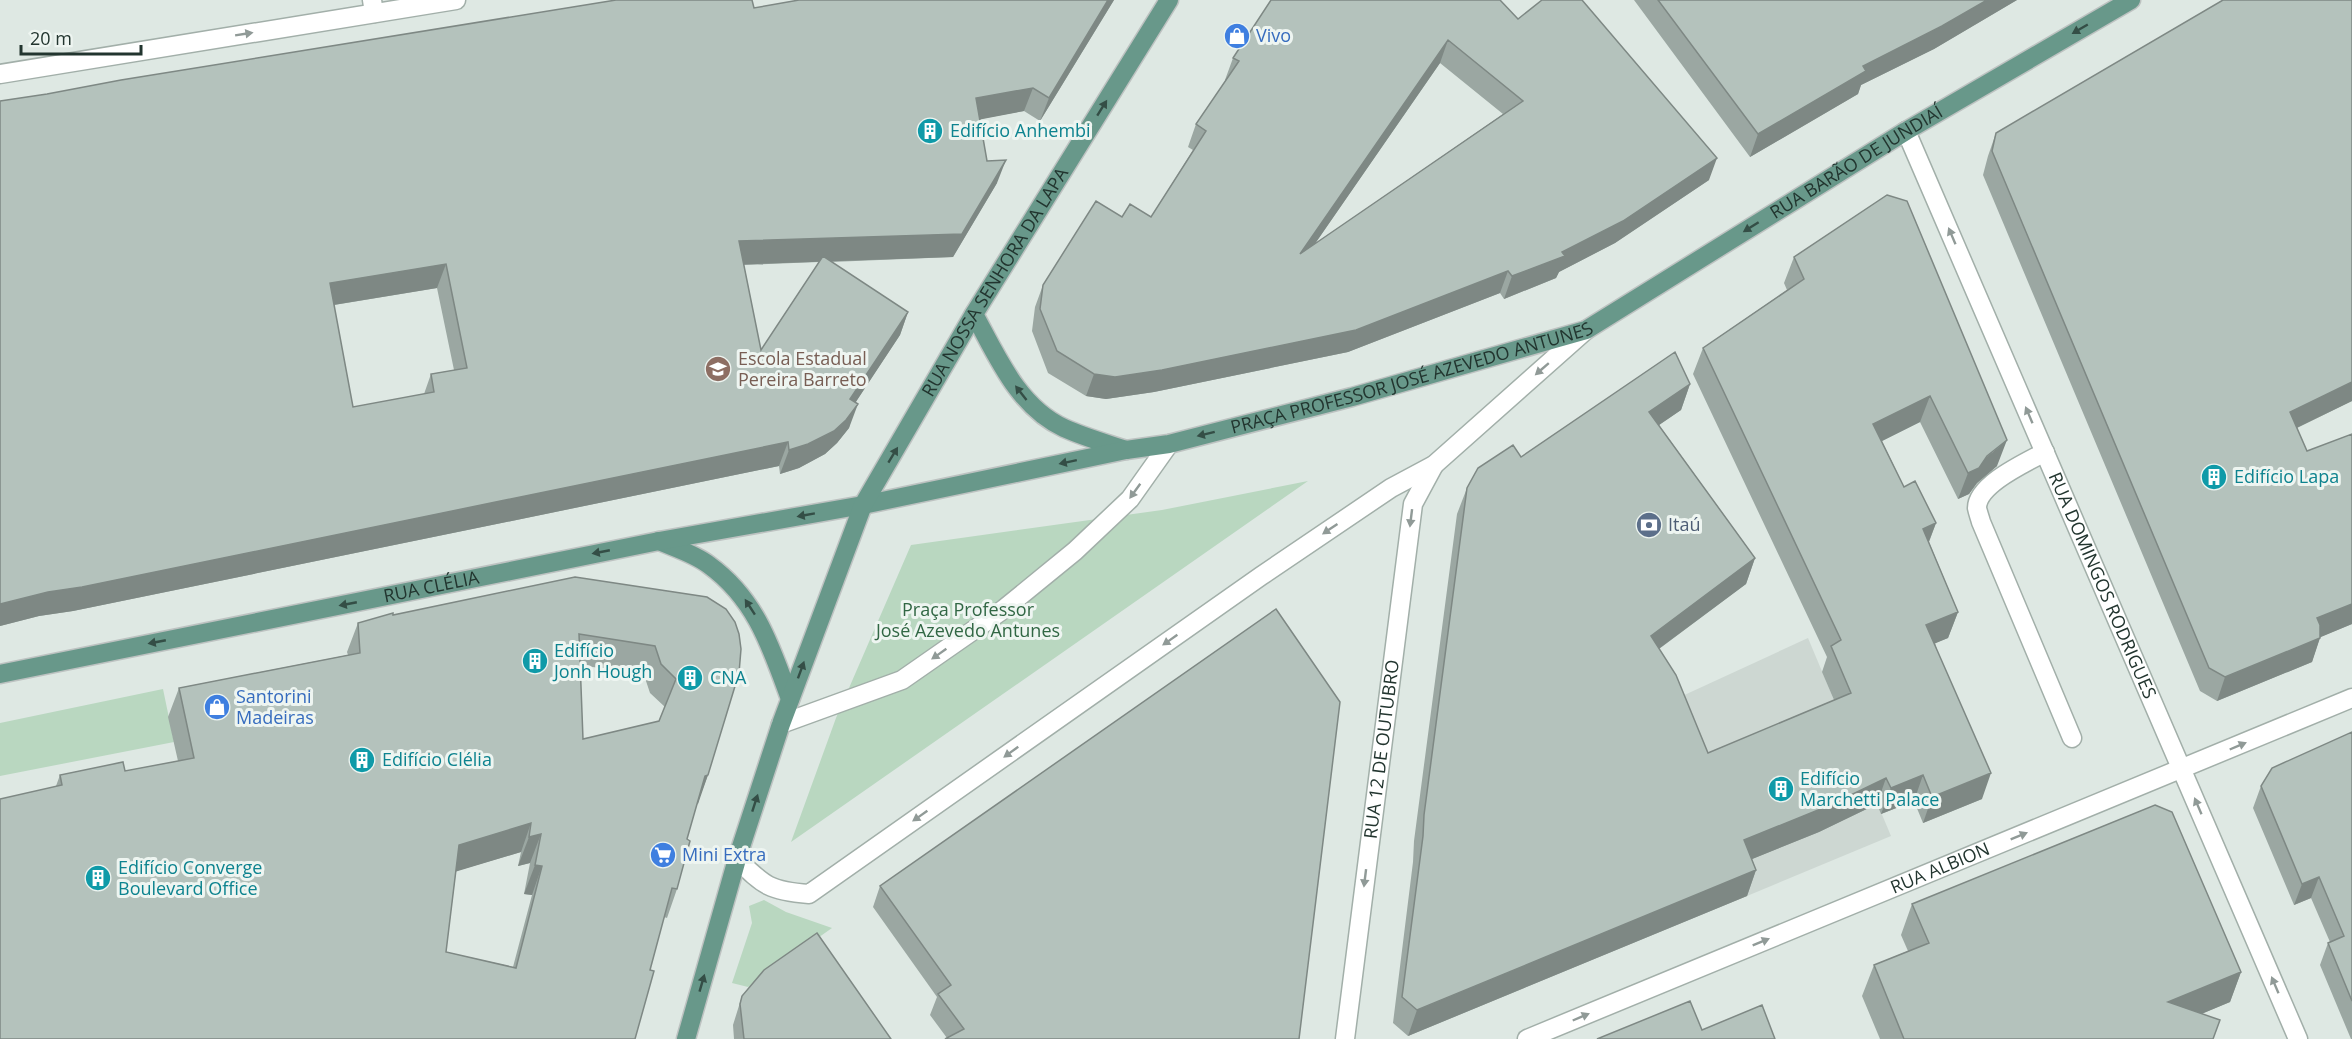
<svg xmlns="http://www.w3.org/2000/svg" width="2352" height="1039" font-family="'Open Sans',sans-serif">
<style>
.built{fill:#cdd7d2}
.green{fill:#b9d7c0}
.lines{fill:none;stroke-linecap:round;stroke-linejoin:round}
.service-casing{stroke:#a2afa9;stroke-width:21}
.minor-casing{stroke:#a2afa9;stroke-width:21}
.tertiary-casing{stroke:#a2afa9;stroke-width:21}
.primary-casing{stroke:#bdc2c1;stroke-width:21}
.service{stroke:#fff;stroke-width:18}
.minor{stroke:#fff;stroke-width:18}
.tertiary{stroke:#fff;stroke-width:18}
.primary{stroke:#68988a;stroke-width:18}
.wall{fill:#9ba7a2;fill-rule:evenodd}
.shaded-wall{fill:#7e8884}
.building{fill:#b4c2bc;stroke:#7e8884;stroke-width:1.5;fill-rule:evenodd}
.oneway{fill:#344e46}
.oneway2{fill:#909a97}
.labels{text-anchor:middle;stroke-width:6;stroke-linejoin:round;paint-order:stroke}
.shop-label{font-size:18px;fill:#366cbe;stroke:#eef5f1;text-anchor:start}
.culture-label{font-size:18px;fill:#0d838f;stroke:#eef5f1;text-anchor:start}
.street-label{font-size:18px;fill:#22352f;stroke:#eef5f1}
.education-label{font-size:18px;fill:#785e54;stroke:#eef5f1;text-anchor:start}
.service-label{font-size:18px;fill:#4e5e75;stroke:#eef5f1;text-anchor:start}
.park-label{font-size:18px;fill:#316744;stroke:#eef5f1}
</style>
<rect width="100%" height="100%" fill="#dee8e3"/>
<path class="built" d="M1808,638L1891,836L1747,896L1667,703Z"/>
<path class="green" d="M1308,481L791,842L836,718L911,545L1162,510Z
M163,689L174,742L0,776V723Z
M764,900L786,912L832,928L748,987L732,983L752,923L749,906Z"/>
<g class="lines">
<g class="service-casing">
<path id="service" d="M2045,452C2027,462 1977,484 1977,508C1978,513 1980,518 1981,522L2072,738
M781,724L902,680L1004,609L1075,551L1130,499L1169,444"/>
</g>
<g class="minor-casing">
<g id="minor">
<path d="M372,0L374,13"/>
<path id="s1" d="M1906,131L2298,1039"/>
<path id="s2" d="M1527,1039L2352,698"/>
</g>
</g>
<g class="tertiary-casing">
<g id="tertiary">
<path d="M0,74L456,0"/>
<path d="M737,859C764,886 770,891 809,894L1261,576L1391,488L1434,465L1586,330"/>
<path id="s3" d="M1345,1039L1413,504L1434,465"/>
</g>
</g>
<g class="primary-casing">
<g id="primary">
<path d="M974,314C997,356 1018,407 1064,428C1084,437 1105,443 1126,450"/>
<path d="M659,541C675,548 695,554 709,565C756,599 771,647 790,699"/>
<path id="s4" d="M0,674L659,541L863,505L1126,450L1169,444L1352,397L1586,330L1906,131L2131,0"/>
<path id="s5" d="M686,1039L737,859L781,724L863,505L974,314L1169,0"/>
</g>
</g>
<use href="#service" class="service"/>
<use href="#minor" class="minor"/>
<use href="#tertiary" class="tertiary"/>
<use href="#primary" class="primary"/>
</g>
<path class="wall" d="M1114,0L1040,121L1024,111L980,119L987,161L997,183L953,257L831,262L908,312L900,335L855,403L849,428L837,443L825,454L799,468L780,474L779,466L73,611L39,616L0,626V101L754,8ZM819,262L761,350L744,265ZM437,288L454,370L431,374L424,394L353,407L334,305Z
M1634,0H2017L1934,49L1861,85L1858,94L1750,157Z
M2352,0V401L2297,428L2307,451L2352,434V624L2320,637L2312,662L2217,701L2200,691L1983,175L1988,156L1996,133Z
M1518,19L1709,180L1615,243L1559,272L1556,278L1504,299L1500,293L1348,352L1154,392L1106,399L1086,396L1048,373L1032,331L1035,307L1043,285L1122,217H1151L1193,150L1188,147L1196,124L1226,81L1225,80L1233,58ZM1440,63L1503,114L1314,245Z
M1887,195L1997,466L1977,483L1969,494L1958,499L1920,422L1882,441L1904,487L1936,523L1929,542L1958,612L1948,638L1935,643L1982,799L1923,823L1914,801L1881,814L1877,804L1819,832L1752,859L1756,870L1747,896L1408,1036L1393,1023L1413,862L1414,841L1457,514L1467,488L1521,457L1690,384L1681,410L1659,425L1755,558L1746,584L1659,649L1708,753L1834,700L1822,672L1827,657L1693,374L1703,348L1787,290L1784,283L1794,257Z
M707,597L708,775L697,804L687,839L677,889L667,918L664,917L650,970L635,1039L56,786L60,775L125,771L178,761L168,717L179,688L348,655L347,652L358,623L393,615ZM580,665L644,675L650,693L665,707L659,721L583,739ZM521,852L518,866L530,863L524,894L532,895L513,967L446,952L456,871Z
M2352,732V1039H2351L2320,965L2328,943L2330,942L2311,898L2294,905L2253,808L2261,786Z
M880,886L1299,1039L947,1038L930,1015L937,997L873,907Z
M1912,904L2241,972L2230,1002L2201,1014L2213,1039H1880L1862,996L1874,965L1908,951L1901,935Z
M742,996L891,1039H734L733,1025Z"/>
<path class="shaded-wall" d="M1108,0H1114L1040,121L1049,98Z
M1987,0H2017L1934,49L1861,85L1858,94L1750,157L1758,134L1863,66Z
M1448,40L1440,63L1292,277L1300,254Z
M1033,88L1024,111L967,122L976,98Z
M1717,158L1709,180L1615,243L1559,272L1556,278L1504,299L1512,276L1562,252Z
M1006,160L997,183L953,257L730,265L739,241Z
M446,264L437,288L321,307L330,283Z
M1508,271L1500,293L1348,352L1154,392L1106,399L1086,396L1094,374Z
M908,312L900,335L842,423L850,399Z
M2352,382V401L2282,435L2290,412Z
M1690,384L1681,410L1640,438L1649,412Z
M1930,396L1920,422L1864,450L1873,424Z
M858,404L849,428L837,443L825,454L799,468L780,474L789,450Z
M2007,440L1997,466L1977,483L1969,494L1958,499L1968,473Z
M788,442L779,466L73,611L39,616L0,626V604L48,592Z
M1936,523L1926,549L1923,529Z
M1755,558L1746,584L1641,662L1651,636Z
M2352,604V624L2309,642L2317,618Z
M1958,612L1948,638L1917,651L1926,625Z
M2320,638L2312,662L2217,701L2225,677Z
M1991,773L1982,799L1923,823L1932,797Z
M708,775L698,804L694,805L705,776Z
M1923,775L1914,801L1881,814L1891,788Z
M1886,778L1877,804L1819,832L1735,866L1744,840Z
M531,823L521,852L448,874L459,845Z
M541,834L530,863L518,866L529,837Z
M535,865L542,866L532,895L524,894Z
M1756,870L1747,896L1408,1036L1417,1010Z
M2319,877L2311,898L2294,905L2302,884Z
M2241,972L2230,1002L2156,1033L2168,1002Z"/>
<path class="building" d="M616,0H752L754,8L799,0H1108L1049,98L1033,88L976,98L987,161L1006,160L962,234L739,241L761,350L823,256L908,312L850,399L858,404L846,420L834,431L808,444L789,450L788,442L82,587L48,592L0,604V101L47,94L121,80ZM446,264L467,368L431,374L434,392L353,407L330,283Z
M1271,0H1500L1518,19L1542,0H1582L1717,158L1623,221L1562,252L1565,256L1512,276L1508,271L1356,330L1162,370L1115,377L1094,374L1057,351L1040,309L1043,285L1096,201L1122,217L1130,204L1151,217L1206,131L1196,124L1239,61L1233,58ZM1448,40L1523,101L1300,254Z
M1658,0H1987L1942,26L1863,66L1866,71L1758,134Z
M2223,0H2352V382L2290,412L2307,451L2352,434V604L2317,618L2320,625V638L2225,677L2209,668L1992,151L1996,133Z
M1887,195L1907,201L2007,440L1987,456L1979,468L1968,473L1930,396L1873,424L1904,487L1915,481L1936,523L1923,529L1958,612L1926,625L1991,773L1932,797L1923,775L1891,788L1886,778L1828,806L1744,840L1756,870L1417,1010L1402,997L1423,836L1424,815L1467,488L1478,468L1513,445L1521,457L1675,352L1690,384L1649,412L1755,558L1651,636L1676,675L1708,753L1851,693L1831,646L1841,640L1703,348L1804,279L1794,257Z
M575,577L707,597L726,609L735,622L739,634L741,649L739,673L708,775L705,776L687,839L690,841L677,889L672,888L650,970L654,971L635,1039H0V799L62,785L60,775L123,762L125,771L194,758L179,688L360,653L358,623L393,613V615ZM579,634L655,646L661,664L676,679L659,721L583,739ZM531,823L529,837L541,834L535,865L542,866L516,968L446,952L459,845Z
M1276,609L1340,702L1299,1039H945L964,1029L938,994L951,985L880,886Z
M2352,732V1001L2328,943L2344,936L2319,877L2302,884L2261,786L2272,768Z
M2155,805L2172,812L2241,972L2168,1002L2220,1020L2213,1039H1904L1874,965L1929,943L1912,904Z
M817,933L891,1039H744L740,1004L742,996L764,970Z
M1690,1001L1702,1030L1762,1005L1775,1039H1597Z"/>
<defs><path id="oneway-solid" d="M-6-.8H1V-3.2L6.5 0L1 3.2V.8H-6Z" transform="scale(1.5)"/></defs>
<g class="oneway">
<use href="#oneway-solid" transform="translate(2080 29) rotate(150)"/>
<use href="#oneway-solid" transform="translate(1102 108) rotate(-58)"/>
<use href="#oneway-solid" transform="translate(1751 227) rotate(148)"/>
<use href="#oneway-solid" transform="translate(1021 393) rotate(-128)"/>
<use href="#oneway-solid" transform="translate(1206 434) rotate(166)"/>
<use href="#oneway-solid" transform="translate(893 455) rotate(-59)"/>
<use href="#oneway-solid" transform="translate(1068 462) rotate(168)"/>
<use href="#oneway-solid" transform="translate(806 515) rotate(170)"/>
<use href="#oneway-solid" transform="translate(601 552) rotate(169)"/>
<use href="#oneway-solid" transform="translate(348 604) rotate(169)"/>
<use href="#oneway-solid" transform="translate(750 607) rotate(-123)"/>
<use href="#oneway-solid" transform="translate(157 642) rotate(169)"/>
<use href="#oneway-solid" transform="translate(801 670) rotate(-70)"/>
<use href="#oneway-solid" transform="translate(755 803) rotate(-72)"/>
<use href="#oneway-solid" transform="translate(702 983) rotate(-74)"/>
</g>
<g class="oneway2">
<use href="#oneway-solid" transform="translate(244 34) rotate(-9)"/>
<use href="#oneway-solid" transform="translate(1952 236) rotate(-113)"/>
<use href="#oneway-solid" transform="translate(1542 369) rotate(139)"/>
<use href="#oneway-solid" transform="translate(2029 415) rotate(-113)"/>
<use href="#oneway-solid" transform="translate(1135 491) rotate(126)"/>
<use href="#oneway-solid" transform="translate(1411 518) rotate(97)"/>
<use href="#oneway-solid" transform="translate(1330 529) rotate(146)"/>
<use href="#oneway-solid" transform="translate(1170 640) rotate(145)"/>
<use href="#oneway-solid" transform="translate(939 654) rotate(145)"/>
<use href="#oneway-solid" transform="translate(2238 746) rotate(-23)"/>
<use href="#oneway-solid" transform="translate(1011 752) rotate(144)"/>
<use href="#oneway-solid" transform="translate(2198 806) rotate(-113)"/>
<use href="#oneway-solid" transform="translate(920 816) rotate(145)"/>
<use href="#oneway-solid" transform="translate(2019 836) rotate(-22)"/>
<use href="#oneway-solid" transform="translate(1365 878) rotate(97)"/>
<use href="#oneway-solid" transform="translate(1761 942) rotate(-22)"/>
<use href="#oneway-solid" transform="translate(2275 985) rotate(-113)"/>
<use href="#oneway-solid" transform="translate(1581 1017) rotate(-23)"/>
</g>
<defs>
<g id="shop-disc" transform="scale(1.35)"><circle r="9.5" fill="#3f7fe0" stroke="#eef5f1"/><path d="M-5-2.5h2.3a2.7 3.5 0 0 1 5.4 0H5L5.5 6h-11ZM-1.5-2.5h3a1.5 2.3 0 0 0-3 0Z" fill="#fff"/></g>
<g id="building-disc" transform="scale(1.35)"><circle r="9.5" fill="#0f9aa8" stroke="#eef5f1"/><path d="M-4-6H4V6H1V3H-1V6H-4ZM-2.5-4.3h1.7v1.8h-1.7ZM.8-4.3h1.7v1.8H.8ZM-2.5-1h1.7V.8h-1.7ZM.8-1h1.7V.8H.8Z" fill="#fff"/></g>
<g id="school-disc" transform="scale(1.35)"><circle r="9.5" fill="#8d6e63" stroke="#eef5f1"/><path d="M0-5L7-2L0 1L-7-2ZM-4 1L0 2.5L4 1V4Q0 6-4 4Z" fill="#fff"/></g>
<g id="bank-disc" transform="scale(1.35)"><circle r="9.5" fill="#5c6f8a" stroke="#eef5f1"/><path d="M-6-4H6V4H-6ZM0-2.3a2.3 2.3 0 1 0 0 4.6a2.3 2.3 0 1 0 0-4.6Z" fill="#fff"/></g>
<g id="supermarket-disc" transform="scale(1.35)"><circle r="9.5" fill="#3f7fe0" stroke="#eef5f1"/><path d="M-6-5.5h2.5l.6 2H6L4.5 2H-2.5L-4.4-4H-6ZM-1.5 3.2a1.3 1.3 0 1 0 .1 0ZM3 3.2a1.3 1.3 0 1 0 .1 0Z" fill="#fff"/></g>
</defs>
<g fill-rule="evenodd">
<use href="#shop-disc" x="1237" y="36"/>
<use href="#building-disc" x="930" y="131"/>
<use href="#school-disc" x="718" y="369"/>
<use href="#building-disc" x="2214" y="477"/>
<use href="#bank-disc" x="1649" y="525"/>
<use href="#building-disc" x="535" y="661"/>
<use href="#building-disc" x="690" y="678"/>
<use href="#shop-disc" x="217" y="707"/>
<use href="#building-disc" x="362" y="760"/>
<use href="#building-disc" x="1781" y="789"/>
<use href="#supermarket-disc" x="663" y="855"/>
<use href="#building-disc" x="98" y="878"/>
</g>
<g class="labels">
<g class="shop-label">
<text x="1256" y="42">Vivo</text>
<text x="236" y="703">Santorini<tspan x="236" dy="21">Madeiras</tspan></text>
<text x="682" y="861">Mini Extra</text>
</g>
<g class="culture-label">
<text x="950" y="137">Edifício Anhembi</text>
<text x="2234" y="483">Edifício Lapa</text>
<text x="554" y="657">Edifício<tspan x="554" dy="21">Jonh Hough</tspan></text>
<text x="710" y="684">CNA</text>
<text x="382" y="766">Edifício Clélia</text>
<text x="1800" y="785">Edifício<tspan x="1800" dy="21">Marchetti Palace</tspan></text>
<text x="118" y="874">Edifício Converge<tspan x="118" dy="21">Boulevard Office</tspan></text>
</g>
<g class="street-label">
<text dy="6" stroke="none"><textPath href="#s4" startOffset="1942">RUA BARÃO DE JUNDIAÍ</textPath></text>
<text dy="6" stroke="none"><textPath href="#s5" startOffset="822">RUA NOSSA SENHORA DA LAPA</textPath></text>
<text dy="6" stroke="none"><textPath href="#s4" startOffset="1443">PRAÇA PROFESSOR JOSÉ AZEVEDO ANTUNES</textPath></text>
<text dy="6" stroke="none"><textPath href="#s1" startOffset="495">RUA DOMINGOS RODRIGUES</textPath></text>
<text dy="6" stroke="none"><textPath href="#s4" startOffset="440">RUA CLÉLIA</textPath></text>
<text dy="6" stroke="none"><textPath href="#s3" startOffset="292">RUA 12 DE OUTUBRO</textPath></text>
<text dy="6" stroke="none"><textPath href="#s2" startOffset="447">RUA ALBION</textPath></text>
</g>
<g class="education-label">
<text x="738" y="365">Escola Estadual<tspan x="738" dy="21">Pereira Barreto</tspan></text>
</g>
<g class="service-label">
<text x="1668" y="531">Itaú</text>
</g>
<g class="park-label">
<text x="968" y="616">Praça Professor<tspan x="968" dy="21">José Azevedo Antunes</tspan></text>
</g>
</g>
<path d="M21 45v9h120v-9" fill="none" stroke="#22352f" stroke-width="3"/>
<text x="30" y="45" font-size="18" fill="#22352f" stroke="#eef5f1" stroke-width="4.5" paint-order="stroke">20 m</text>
</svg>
